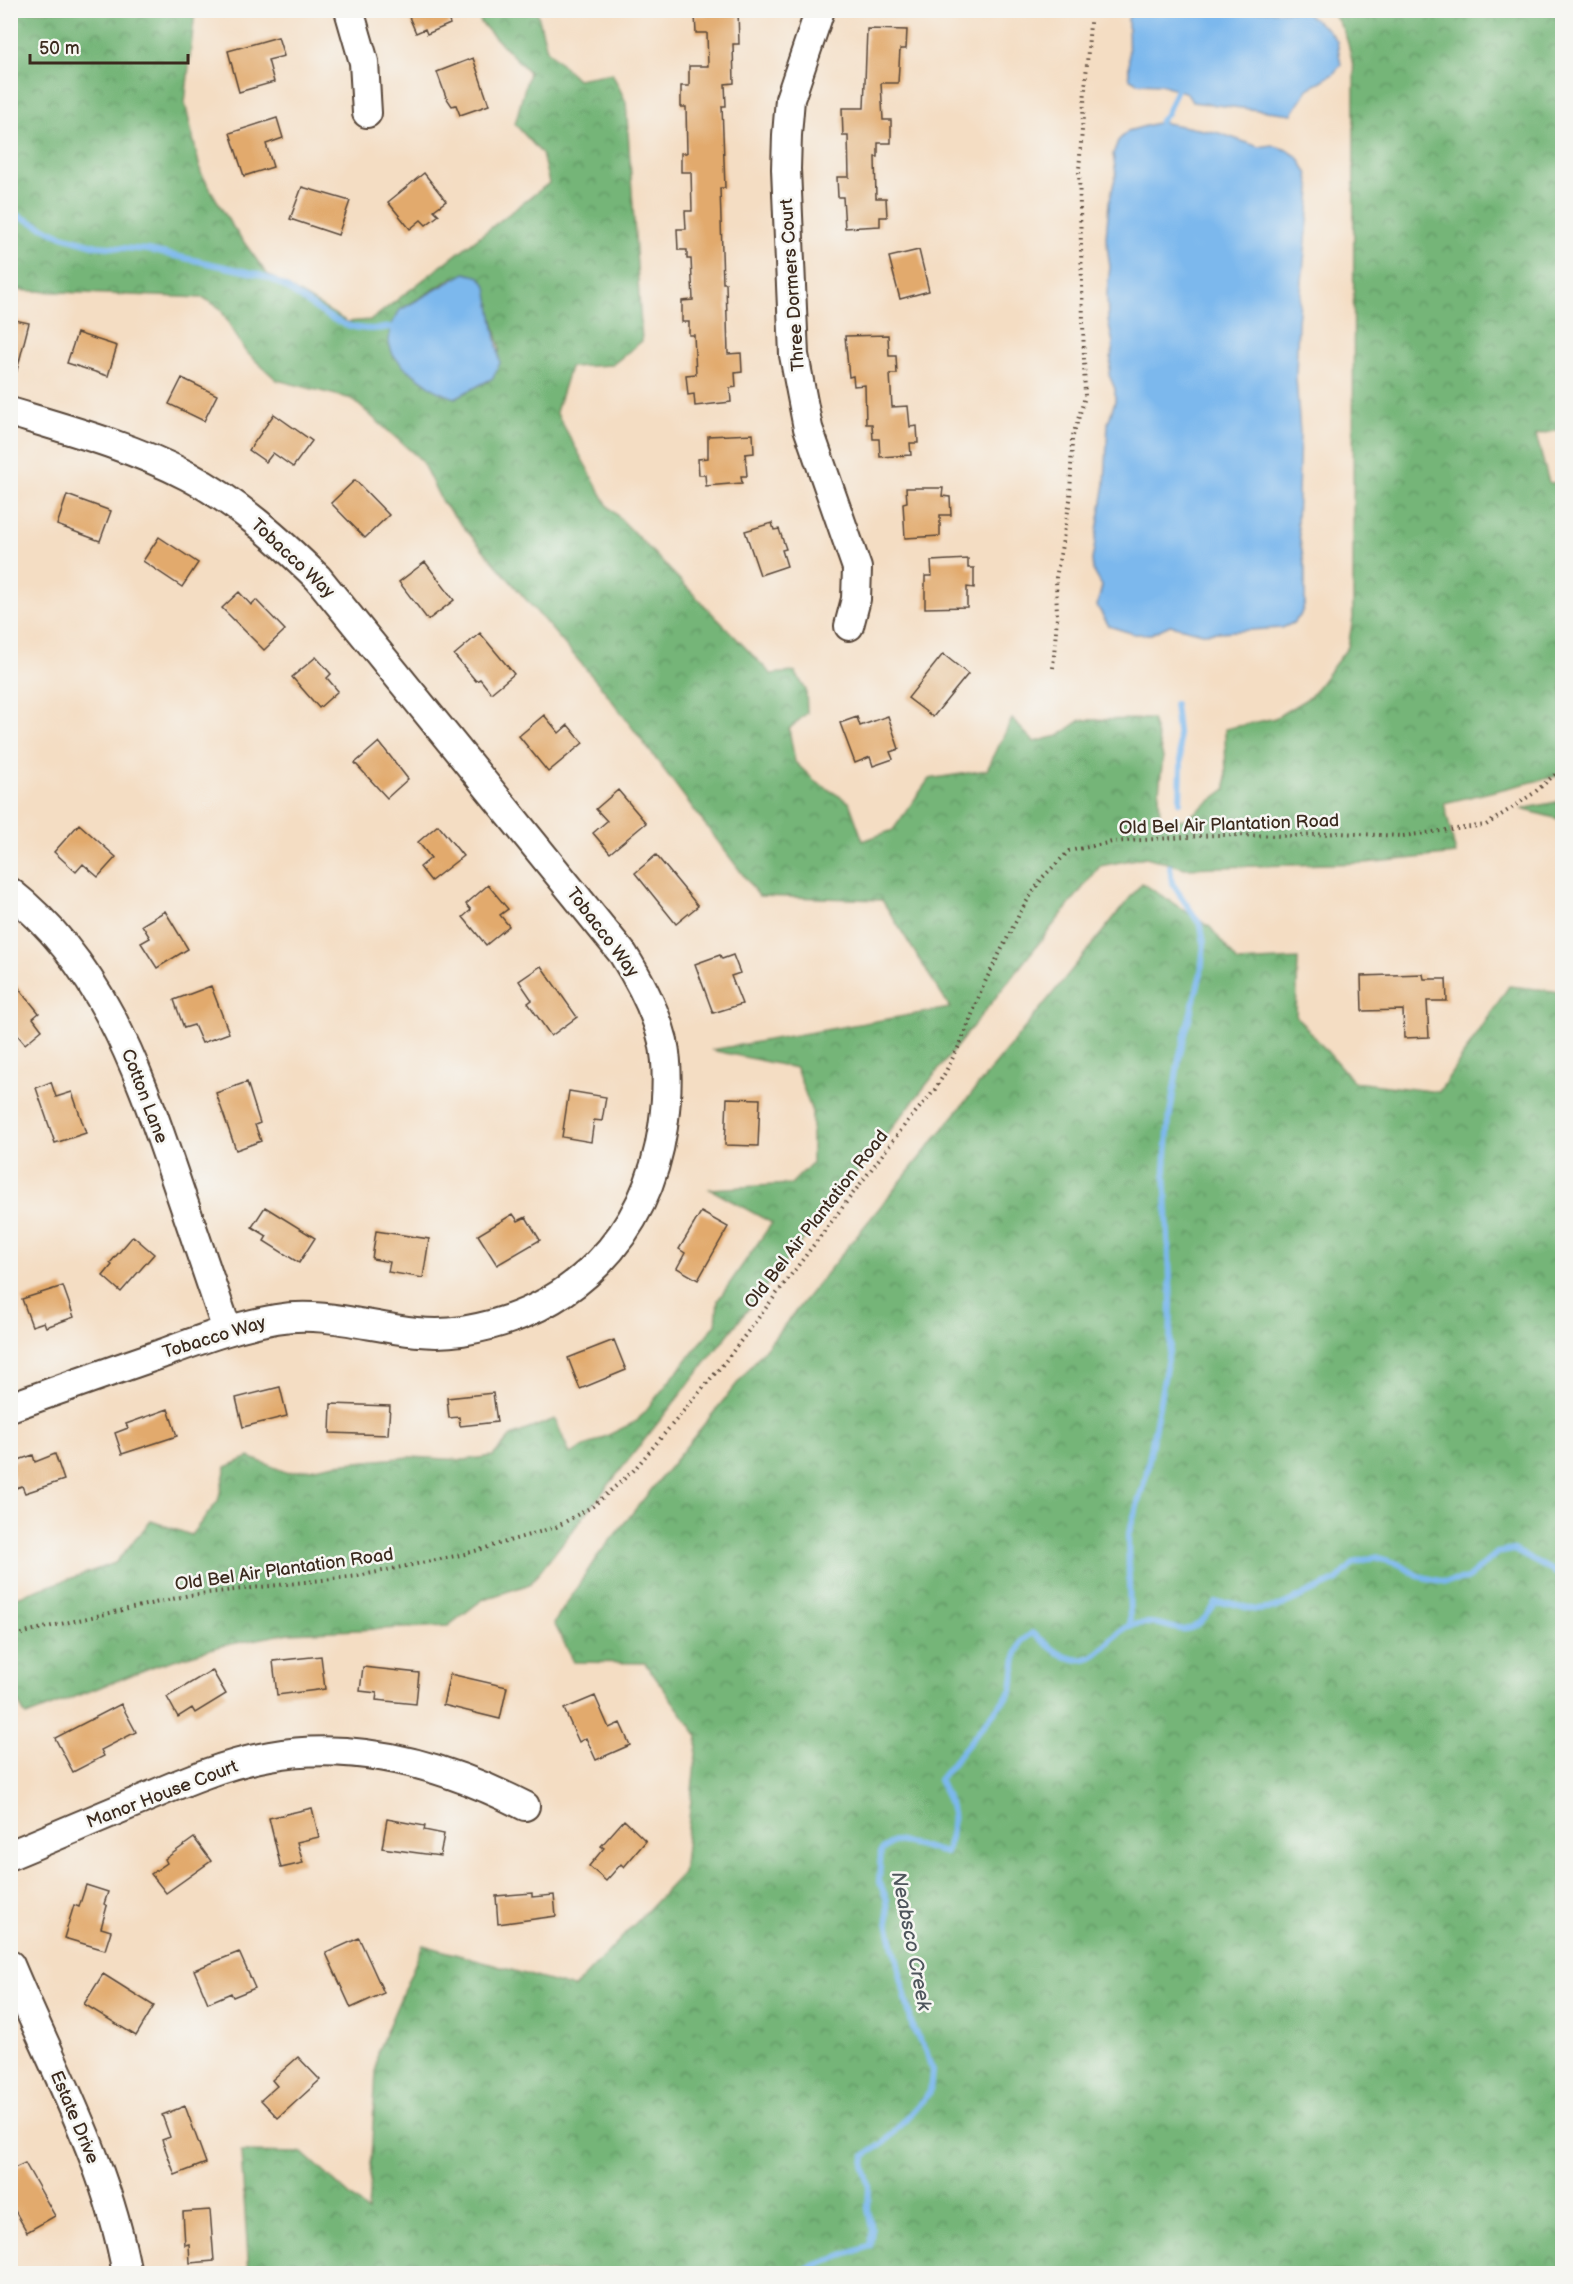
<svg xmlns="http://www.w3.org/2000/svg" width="1573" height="2284" font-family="'Balsamiq Sans',sans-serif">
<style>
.forest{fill:url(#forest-crowns);stroke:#58704b;stroke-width:1.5;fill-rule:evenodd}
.water{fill:#7bb8ed;stroke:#5b7186;stroke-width:1.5}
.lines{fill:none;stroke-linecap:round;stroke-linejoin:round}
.stream{stroke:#7bb8ed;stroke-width:6}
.building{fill:#e2aa6d}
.minor-casing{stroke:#574537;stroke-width:32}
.path{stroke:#574537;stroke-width:4;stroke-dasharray:1.5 4.5;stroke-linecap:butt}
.minor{stroke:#fff;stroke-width:28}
.labels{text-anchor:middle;stroke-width:5;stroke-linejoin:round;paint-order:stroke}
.street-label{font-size:18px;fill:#3b2a1e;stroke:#f6f6f2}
.water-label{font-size:20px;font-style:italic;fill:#4e555c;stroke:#f6f6f2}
</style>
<defs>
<pattern id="forest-crowns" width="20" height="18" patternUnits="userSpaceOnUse" patternTransform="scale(1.5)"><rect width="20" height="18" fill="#74b578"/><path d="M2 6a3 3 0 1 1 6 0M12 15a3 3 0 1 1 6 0" fill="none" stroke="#609362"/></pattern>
</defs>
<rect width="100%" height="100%" fill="#f6f6f2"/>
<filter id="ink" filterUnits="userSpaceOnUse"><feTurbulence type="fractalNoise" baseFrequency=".0167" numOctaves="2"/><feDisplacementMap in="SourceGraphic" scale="12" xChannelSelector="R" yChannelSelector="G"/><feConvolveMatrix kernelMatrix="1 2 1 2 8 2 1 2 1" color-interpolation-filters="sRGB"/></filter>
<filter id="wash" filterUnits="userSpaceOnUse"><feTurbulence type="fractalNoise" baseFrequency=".008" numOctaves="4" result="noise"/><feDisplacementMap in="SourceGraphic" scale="24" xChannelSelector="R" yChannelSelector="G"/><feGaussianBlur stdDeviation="1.35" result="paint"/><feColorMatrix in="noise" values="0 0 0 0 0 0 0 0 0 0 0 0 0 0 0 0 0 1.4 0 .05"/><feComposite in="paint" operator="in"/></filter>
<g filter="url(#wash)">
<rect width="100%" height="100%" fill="#f4ddc3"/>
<path class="forest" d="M11,11H195L185,103L201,173L230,223L267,274L347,322L371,320L549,183L542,154L515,124L529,72L481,23L477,11H537L547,50L577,79L612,73L626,102L642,341L612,365L570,367L556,412L608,506L771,674L795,672L806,690L807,713L789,729L795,762L816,782L849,802L863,841L893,830L929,779L987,770L1012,719L1034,742L1058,736L1081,720L1152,719L1163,757L1159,791L1160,822L1186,819L1226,789L1225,729L1275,718L1310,697L1348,647L1353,618L1354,72C1350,49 1347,29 1330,11H1562V429L1536,435L1549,483L1562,482V775L1444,803L1456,854L1365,863L1185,868L1146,857L1100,866L530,1584L482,1600L448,1626L289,1633L221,1646L157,1665L26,1716L11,1690V1599L115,1563L151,1521L191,1535L218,1501L226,1467L249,1457L288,1473L336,1464L410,1457L464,1460L493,1456L511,1436L555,1419L570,1454L637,1421L716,1324L718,1300L772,1223L710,1189L791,1184L812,1163V1112L796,1068L711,1050L950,1008L882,900L759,896L604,690L442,502L421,460L352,399L277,380L245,351L220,308L204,298L11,290ZM454,277L489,305L500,348L493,378L455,398C431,389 411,374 393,355L400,310Z
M1562,801V820L1521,809Z
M1142,883L1210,927L1238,962L1298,959L1296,1016L1354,1082L1439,1092L1509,986L1562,992V2273H249L241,2152L303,2153L368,2212L377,2053L423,1945L574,1988L683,1873L698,1736L645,1663L574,1662L554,1623L596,1558Z"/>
<path class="water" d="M1132,11H1303L1327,29L1337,41L1341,65L1333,74L1308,89L1292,114L1192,102L1187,93L1161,84L1137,83L1129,78L1128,19Z
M1160,122L1219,133L1259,147L1272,145L1287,150L1298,157L1307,172L1311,190L1298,322L1296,377L1300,433L1297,523L1305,569V603L1300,616L1293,623L1282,628L1203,633L1170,625L1151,634H1134L1109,626L1097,606L1102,586L1093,570L1092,560L1105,484L1108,423L1115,401V389L1109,375L1113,343L1108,321L1107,293L1110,267L1106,238L1109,203L1116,174L1113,154L1118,141L1128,131Z
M465,273L480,277L487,287L500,363L493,378L455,398L437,391L404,367L393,355L389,343L390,327L400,310Z"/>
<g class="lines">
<path class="stream" d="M1160,122L1167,113L1177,89
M10,212L62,236L97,246L148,250L257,274C306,289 330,340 390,327
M1175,704L1181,762L1180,802
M1130,1625L1128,1536L1146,1476L1170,1346L1171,1302L1165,1169L1169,1120L1179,1058L1201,973L1204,943L1201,926L1172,883L1170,867
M803,2274L808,2268L870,2246L872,2230L868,2209L869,2185L864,2168L865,2155L883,2144L930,2092L932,2071L926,2050L913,2029L888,1922L887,1900L879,1881L881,1851L893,1841C912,1842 928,1849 946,1853C956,1819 955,1811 939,1780L1012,1690L1016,1656L1022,1641L1032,1633C1047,1642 1056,1656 1074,1659C1102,1664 1110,1631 1132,1625C1174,1614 1184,1653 1216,1603H1231L1256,1610L1275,1608L1337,1580L1354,1563L1375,1557L1399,1564L1418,1576L1445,1582L1467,1579L1497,1553L1514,1550L1562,1576"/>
</g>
<g id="blocks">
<path class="building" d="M406,10H445L450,24L427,34L425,29L416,33Z
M707,10H738L739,44H733L734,83L725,84L726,106H722L725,188H720L723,283H726L728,354L741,353L742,372L735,373L736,387L730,388L731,402L695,406L694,394L688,395L686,375L696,374L694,335H689V322H682V301L693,300L691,259H687V250H678L677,229H686L685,211H692L691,172H681V153H687L686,107H681V86H689V66H708L707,33H696L695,15H707Z
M867,29L907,30L906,49H900L898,83H881L883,120H891V143H878V157H875L876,198H886L887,217H880V226L845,228L843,197H838L837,177H849L848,136H843L842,108H864Z
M278,37L284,56L268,60L274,82L239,92L228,51Z
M473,58L489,105L460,115L456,105L452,106L446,97L437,72Z
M277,118L283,138L266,144L273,167L244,176L230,133Z
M424,173L446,201L434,210L439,215L426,225L421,220L410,229L388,202Z
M302,187L350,201L338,235L290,219Z
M919,250L929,291L900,299L889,257Z
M10,319L29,323L16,374L10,373Z
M77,333L117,346L108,376L67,363Z
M888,335L889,356H896L897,374H890L892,407L908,406L910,427L917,426L918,443H910L911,455L880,457L879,439H873L872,424H866L865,385L854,386L853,376L849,377L845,336Z
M182,378L217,395L204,421L169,404Z
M274,414L312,441L293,467L273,453L266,462L249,450Z
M753,434L754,453L745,454L747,476H741L742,483L706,486L705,475H699L698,459L708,458V436Z
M355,480L389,515L365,538L331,503Z
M906,488H943L942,496L950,497L951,515H940V536L905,538L903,503L907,502Z
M67,495L111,511L100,541L57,525Z
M772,523L774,530L779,529L786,549L782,550L787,566L760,575L745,531Z
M159,537L198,563L182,587L143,561Z
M968,559V568H974V588L967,587V607L925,608V576H932L931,561Z
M425,562L454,600L428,620L399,582Z
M239,592L251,605L256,600L285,630L264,650L222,608Z
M480,633L514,674L491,693L480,679L476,681L454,655Z
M943,654L968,674L933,717L908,698Z
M316,657L331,674L327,678L338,691L319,708L292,677Z
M544,715L559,733L568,725L583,743L548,772L519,736Z
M888,716L899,749L890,752L893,759L873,766L870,757L855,763L840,723L857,717L860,726Z
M379,742L408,779L387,798L355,763Z
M618,790L646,823L610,853L593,833L607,821L596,809Z
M79,824L116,857L98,877L83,864L76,872L54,852Z
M438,825L463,856L431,881L420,867L431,858L418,842Z
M656,855L698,906L676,924L635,873Z
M488,885L508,909L500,915L509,926L486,945L463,917L471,910L466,904Z
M165,911L188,949L157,968L141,943L150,938L142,925Z
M720,955L722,959L733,955L740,973L731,976L742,1004L713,1013L695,964Z
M541,966L577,1017L551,1036L528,1003L532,1000L519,981Z
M1423,974L1424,979H1446L1447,1001H1427L1429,1037L1404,1038L1403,1010L1362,1011L1361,976Z
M10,977L39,1013L33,1018L42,1030L25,1044L10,1026Z
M211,986L229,1033L202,1043L194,1025L184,1028L174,1000Z
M51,1082L56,1097L72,1092L86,1133L55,1143L36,1088Z
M247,1082L260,1123L255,1125L261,1141L236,1150L216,1093Z
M569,1091L606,1097L602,1121L594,1120L591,1142L562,1137Z
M727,1098L760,1099L758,1146L725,1145Z
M265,1207L315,1238L299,1263L264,1241L267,1236L252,1227Z
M701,1212L728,1227L698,1280L677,1268L685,1253L679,1249Z
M513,1214L518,1221L526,1217L540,1240L497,1265L478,1235Z
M376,1231L429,1239L423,1278L388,1272L390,1262L372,1259Z
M133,1236L154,1254L121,1292L103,1276L112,1265L110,1263Z
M63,1286L74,1317L46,1327L44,1322L32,1326L22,1299Z
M614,1340L626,1370L580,1389L568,1358Z
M280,1387L287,1416L243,1427L236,1398Z
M493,1393L497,1422L460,1426L459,1417L449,1418L447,1398Z
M331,1404L390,1406L388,1435L330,1433Z
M168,1409L177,1436L122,1454L115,1433L128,1428L126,1424Z
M55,1454L64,1480L25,1493L22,1486L16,1488L10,1463L33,1455L35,1462Z
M321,1656L325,1689L277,1695L273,1661Z
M363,1667L419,1673L416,1704L376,1700L377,1693L360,1691Z
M212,1670L226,1694L195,1713L192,1708L178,1717L167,1697Z
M450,1674L507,1687L500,1719L443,1705Z
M595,1696L609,1728L620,1723L630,1745L596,1760L586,1738L579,1742L564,1709Z
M121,1704L136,1732L101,1750L104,1756L73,1772L55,1738Z
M312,1808L319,1837L297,1842L303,1863L281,1868L269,1818Z
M387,1819L425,1826L424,1830L444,1834L440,1856L382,1848Z
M624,1820L646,1841L624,1867L621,1864L606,1881L589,1866L604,1848L601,1846Z
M194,1838L211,1861L166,1893L151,1874L167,1863L165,1859Z
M86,1885L108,1892L104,1904L107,1906L101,1928L111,1931L105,1950L64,1938L74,1905L79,1907Z
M532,1893V1897L554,1895L556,1916L498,1924L496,1896Z
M359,1938L384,1993L351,2008L326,1953Z
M239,1952L255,1988L233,1997L231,1993L208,2003L194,1970Z
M103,1974L154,2006L136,2036L84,2004Z
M298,2057L320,2080L278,2118L261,2100L277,2086L272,2080Z
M185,2106L206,2163L175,2175L162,2140L170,2137L162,2115Z
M25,2163L55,2216L27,2232L10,2202V2170Z
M210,2210L214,2261L190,2263L189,2244L185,2245L183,2212Z"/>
</g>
</g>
<g filter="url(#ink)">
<use href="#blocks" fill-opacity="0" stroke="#574537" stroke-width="1.5"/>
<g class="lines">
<g class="minor-casing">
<path id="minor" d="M349,10L364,62L367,113
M820,10L790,99L787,135L786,169L794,355L808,428L857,568L856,599L849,626
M10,412C70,430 132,447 188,476C237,502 279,540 318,578L623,954C640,981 655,1009 663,1041C669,1069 667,1099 663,1127C647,1237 572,1313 462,1331C399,1341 339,1308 276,1319C236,1326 199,1340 161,1354C111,1371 61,1389 10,1407
M10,892C99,962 136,1063 171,1166C190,1221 209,1276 227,1330
M10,1855C54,1837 97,1818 141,1800C183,1782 224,1764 270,1756C359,1740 446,1766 525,1806
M10,1965C52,2066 108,2165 127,2274"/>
</g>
<path class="path" d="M1053,668L1057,617L1056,578L1070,500L1072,439L1085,397L1079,170L1091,10
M10,1638L34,1630L190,1595L358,1576L465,1554L556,1527L593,1506L633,1471L724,1363L908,1121L934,1091L945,1073L962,1040L984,984L1023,907L1043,877L1069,851L1112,842L1216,835L1301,836L1337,833L1403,836L1486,825L1534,793L1562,768"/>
<use href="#minor" class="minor"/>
</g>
</g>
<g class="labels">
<g class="street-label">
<text transform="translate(792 285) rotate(-94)" y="6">Three Dormers Court</text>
<text transform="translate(293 558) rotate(43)" y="6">Tobacco Way</text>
<text transform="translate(1229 824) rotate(-2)" y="6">Old Bel Air Plantation Road</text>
<text transform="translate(603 932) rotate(53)" y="6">Tobacco Way</text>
<text transform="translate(145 1096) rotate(69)" y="6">Cotton Lane</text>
<text transform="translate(816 1219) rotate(-52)" y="6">Old Bel Air Plantation Road</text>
<text transform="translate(214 1337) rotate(-17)" y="6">Tobacco Way</text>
<text transform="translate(284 1569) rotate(-8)" y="6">Old Bel Air Plantation Road</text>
<text transform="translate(162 1794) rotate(-21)" y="6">Manor House Court</text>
<text transform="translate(75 2117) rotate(67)" y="6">Estate Drive</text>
</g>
<g class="water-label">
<text transform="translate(912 1941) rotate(79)" y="7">Neabsco Creek</text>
</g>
</g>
<rect width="1573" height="2284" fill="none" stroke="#f6f6f2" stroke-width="36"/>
<path d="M30 54v9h158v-9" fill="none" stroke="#3b2a1e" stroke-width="3"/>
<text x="39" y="54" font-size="18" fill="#3b2a1e" stroke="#f6f6f2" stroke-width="4.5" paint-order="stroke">50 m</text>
</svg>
